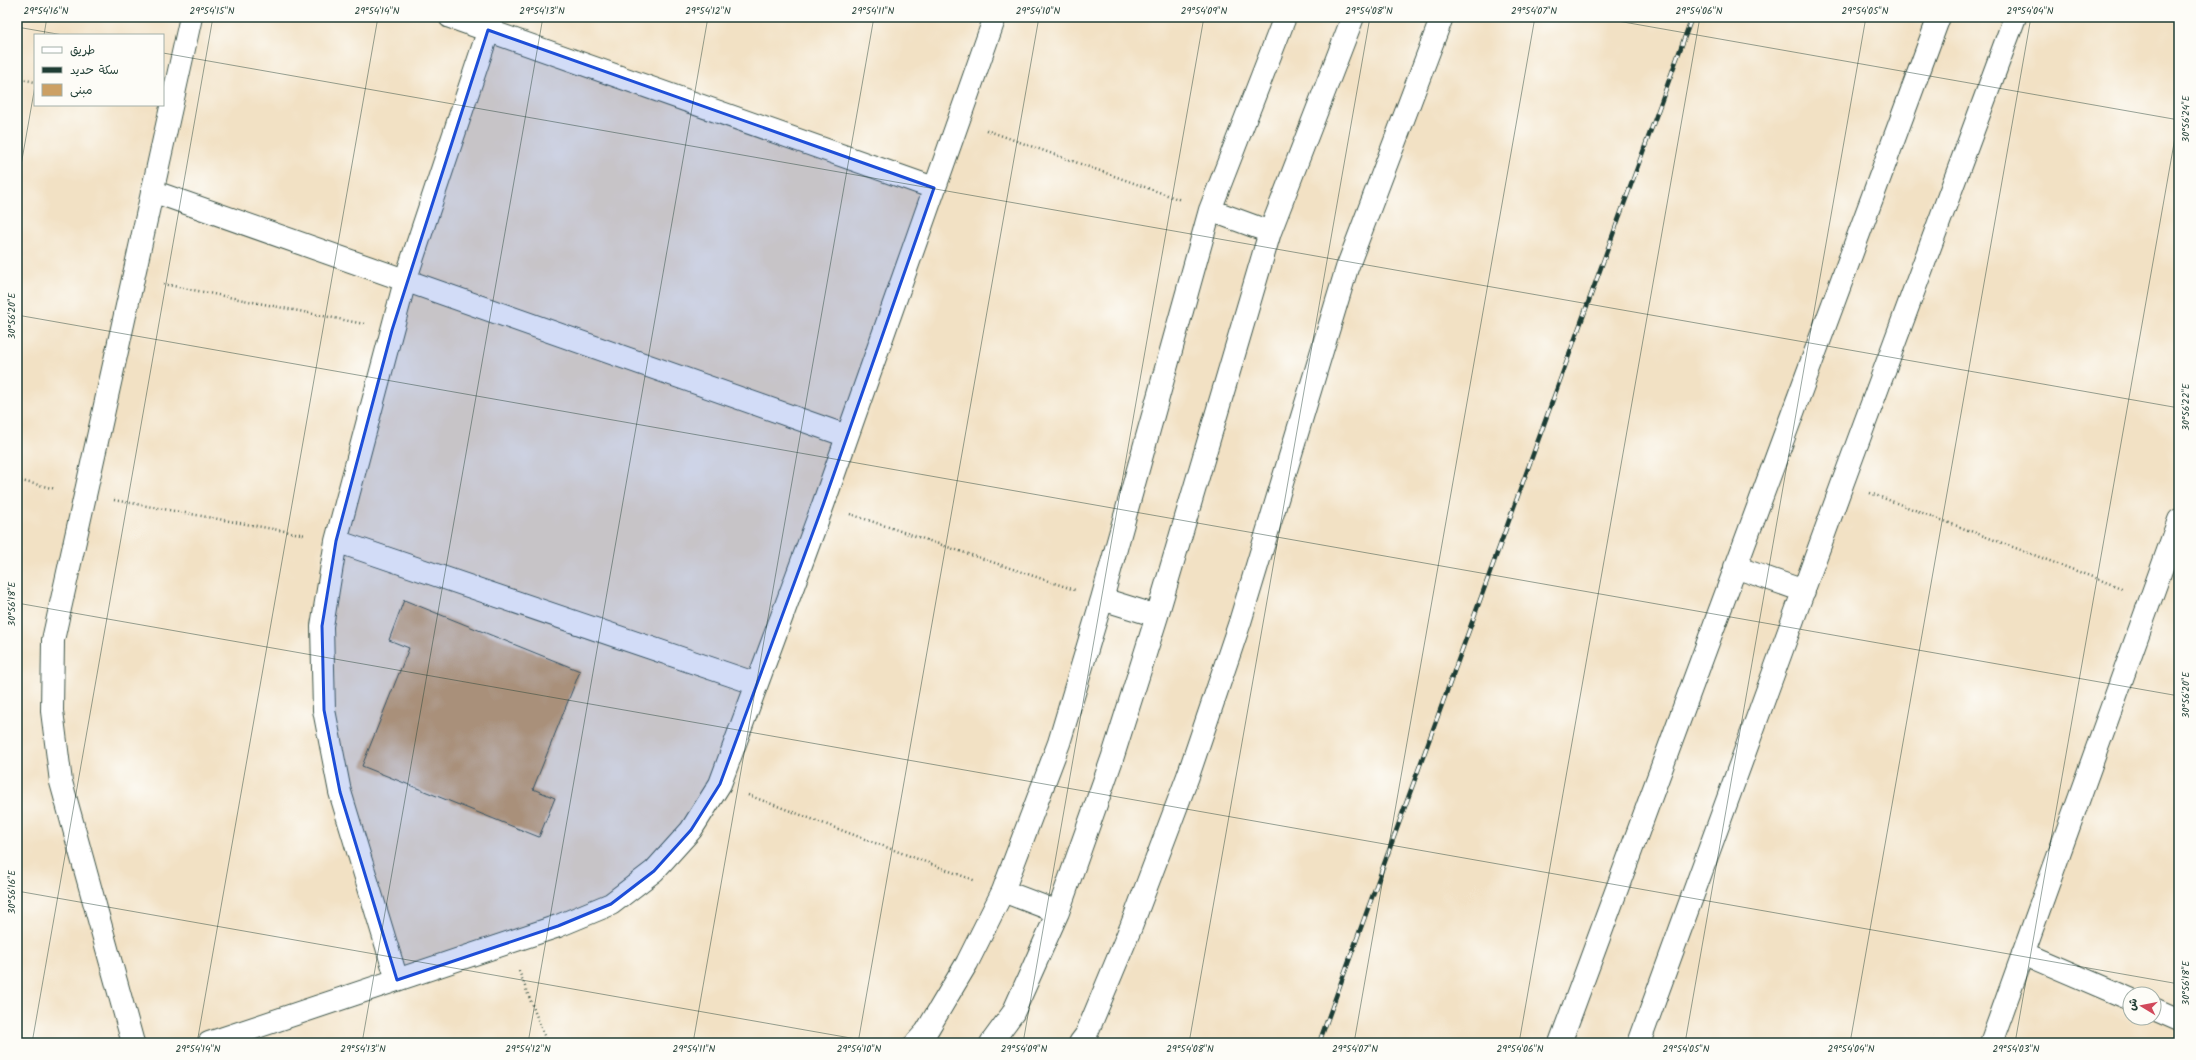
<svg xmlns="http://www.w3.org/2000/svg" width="2196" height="1060" font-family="Kalam,'Playpen Sans Arabic',sans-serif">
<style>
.building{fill:#cca064}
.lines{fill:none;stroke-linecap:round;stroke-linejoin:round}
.minor-casing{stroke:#3f564a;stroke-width:24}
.path{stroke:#3f564a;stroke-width:2.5;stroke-dasharray:1 3;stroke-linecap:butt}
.minor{stroke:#fff;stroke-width:22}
.rail-casing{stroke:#1f3d34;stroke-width:4.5}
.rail{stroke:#fdfcf7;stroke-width:3;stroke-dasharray:9;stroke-linecap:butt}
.marked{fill:#1d4ed8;fill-opacity:0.2;stroke:#1d4ed8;stroke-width:3;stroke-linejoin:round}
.ticks{fill:none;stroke:#1f3d34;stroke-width:1;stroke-opacity:0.45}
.neatline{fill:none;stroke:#1f3d34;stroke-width:1.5}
.ticks-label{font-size:10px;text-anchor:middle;fill:#1f3d34}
</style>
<rect width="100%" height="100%" fill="#fdfcf7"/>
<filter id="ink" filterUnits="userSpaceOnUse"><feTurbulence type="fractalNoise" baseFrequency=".025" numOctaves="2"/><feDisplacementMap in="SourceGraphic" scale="8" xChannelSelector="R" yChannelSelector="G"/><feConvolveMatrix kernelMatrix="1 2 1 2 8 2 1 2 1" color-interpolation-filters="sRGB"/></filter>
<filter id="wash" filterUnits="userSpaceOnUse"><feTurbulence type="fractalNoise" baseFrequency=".012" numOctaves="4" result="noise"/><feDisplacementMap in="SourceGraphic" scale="16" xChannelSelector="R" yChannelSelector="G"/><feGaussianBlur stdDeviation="0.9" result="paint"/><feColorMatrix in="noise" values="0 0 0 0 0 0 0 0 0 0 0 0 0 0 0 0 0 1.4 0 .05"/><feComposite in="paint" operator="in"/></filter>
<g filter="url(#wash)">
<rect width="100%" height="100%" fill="#f2e1c4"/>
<g id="blocks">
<path class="building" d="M404,600L580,671L533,789L555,798L539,837L362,766L409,648L389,640Z"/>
</g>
</g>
<g filter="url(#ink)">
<use href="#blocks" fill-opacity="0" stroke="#3f564a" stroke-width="1"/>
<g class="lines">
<g class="minor-casing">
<path id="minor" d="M450,17L934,188
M152,191L847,436
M1210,210L1270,232
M336,541L757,684
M1735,567L1804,591
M1102,599L1157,616
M1003,891L1058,912
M2023,953L2130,999
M397,980L340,792L324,710L322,626L336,541L405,281L493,17
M2154,1009L2179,1020
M133,1043L61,782L52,711L53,640L191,17
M209,1043L558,926L611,904L654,871L691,830L720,784L823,505L995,17
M916,1043L926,1032L967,963L1003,891L1059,743L1102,599L1210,210L1285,17
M991,1043L1013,1013L1058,912L1112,759L1157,616L1270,232L1353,17
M1080,1043L1086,1035L1131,927L1188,776L1240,622L1347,268L1442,17
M1560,1043L1939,17
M1639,1043L1843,482L2015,17
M1991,1043L2179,520"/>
</g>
<path class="path" d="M17,78L35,82
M986,130L1181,200
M163,284L364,324
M17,480L56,489
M1870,493L2124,589
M114,500L306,535
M850,514L1075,590
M748,795L976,881
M519,971L547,1043"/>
<use href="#minor" class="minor"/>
<g class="rail-casing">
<path id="rail" d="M1319,1043L1692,17"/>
</g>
<use href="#rail" class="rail"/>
</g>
</g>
<path class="marked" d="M488,30L934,188L823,505L720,784L691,830L654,871L611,904L558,926L397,980L340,792L324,710L322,626L336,541L392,330Z"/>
<path class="ticks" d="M1595,17L2179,120M17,27L63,35M44,35L47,17M163,53L2179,408M17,188L35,86M17,315L2179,696M17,603L2179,984M17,891L879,1043M32,1043L213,17M197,1043L378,17M362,1043L543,17M528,1043L708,17M693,1043L874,17M858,1043L1039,17M1023,1043L1204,17M1189,1043L1370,17M1354,1043L1535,17M1519,1043L1700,17M1685,1043L1866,17M1850,1043L2031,17M2015,1043L2179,115"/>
<rect width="2196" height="1060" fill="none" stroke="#fdfcf7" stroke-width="44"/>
<rect x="34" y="34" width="130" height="72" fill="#fdfcf7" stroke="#a4b0a9"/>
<rect x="42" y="47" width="20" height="6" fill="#ffffff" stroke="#a4b0a9"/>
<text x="70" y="54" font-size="12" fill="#1f3d34">طريق</text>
<rect x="42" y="67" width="20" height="6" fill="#1f3d34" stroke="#a4b0a9"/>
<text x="70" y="74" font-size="12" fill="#1f3d34">سكة حديد</text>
<rect x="42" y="84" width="20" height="12" fill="#cca064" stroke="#a4b0a9"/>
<text x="70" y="94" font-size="12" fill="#1f3d34">مبنى</text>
<g transform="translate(2142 1006) rotate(280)"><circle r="19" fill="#fdfcf7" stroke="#a4b0a9"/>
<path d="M0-3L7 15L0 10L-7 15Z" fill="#d1495b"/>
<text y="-6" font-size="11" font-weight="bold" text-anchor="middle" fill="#1f3d34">ش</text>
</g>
<rect x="22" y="22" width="2152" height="1016" class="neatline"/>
<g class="ticks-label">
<text x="46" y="14">29°54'16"N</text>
<text x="212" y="14">29°54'15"N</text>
<text x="377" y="14">29°54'14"N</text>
<text x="542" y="14">29°54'13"N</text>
<text x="708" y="14">29°54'12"N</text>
<text x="873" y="14">29°54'11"N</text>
<text x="1038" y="14">29°54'10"N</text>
<text x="1204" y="14">29°54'09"N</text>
<text x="1369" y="14">29°54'08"N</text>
<text x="1534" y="14">29°54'07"N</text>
<text x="1699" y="14">29°54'06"N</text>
<text x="1865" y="14">29°54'05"N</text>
<text x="2030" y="14">29°54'04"N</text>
<text transform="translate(2185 119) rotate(-90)" y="4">30°56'24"E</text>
<text transform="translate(11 316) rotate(-90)" y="4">30°56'20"E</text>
<text transform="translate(2185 407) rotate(-90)" y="4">30°56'22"E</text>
<text transform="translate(11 604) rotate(-90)" y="4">30°56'18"E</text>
<text transform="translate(2185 695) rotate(-90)" y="4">30°56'20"E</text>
<text transform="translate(11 892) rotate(-90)" y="4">30°56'16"E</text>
<text transform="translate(2185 983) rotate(-90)" y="4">30°56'18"E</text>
<text x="198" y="1052">29°54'14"N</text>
<text x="363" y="1052">29°54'13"N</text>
<text x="528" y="1052">29°54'12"N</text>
<text x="694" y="1052">29°54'11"N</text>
<text x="859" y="1052">29°54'10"N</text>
<text x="1024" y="1052">29°54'09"N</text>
<text x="1190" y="1052">29°54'08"N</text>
<text x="1355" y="1052">29°54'07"N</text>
<text x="1520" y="1052">29°54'06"N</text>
<text x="1686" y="1052">29°54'05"N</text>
<text x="1851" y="1052">29°54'04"N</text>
<text x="2016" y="1052">29°54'03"N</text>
</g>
</svg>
